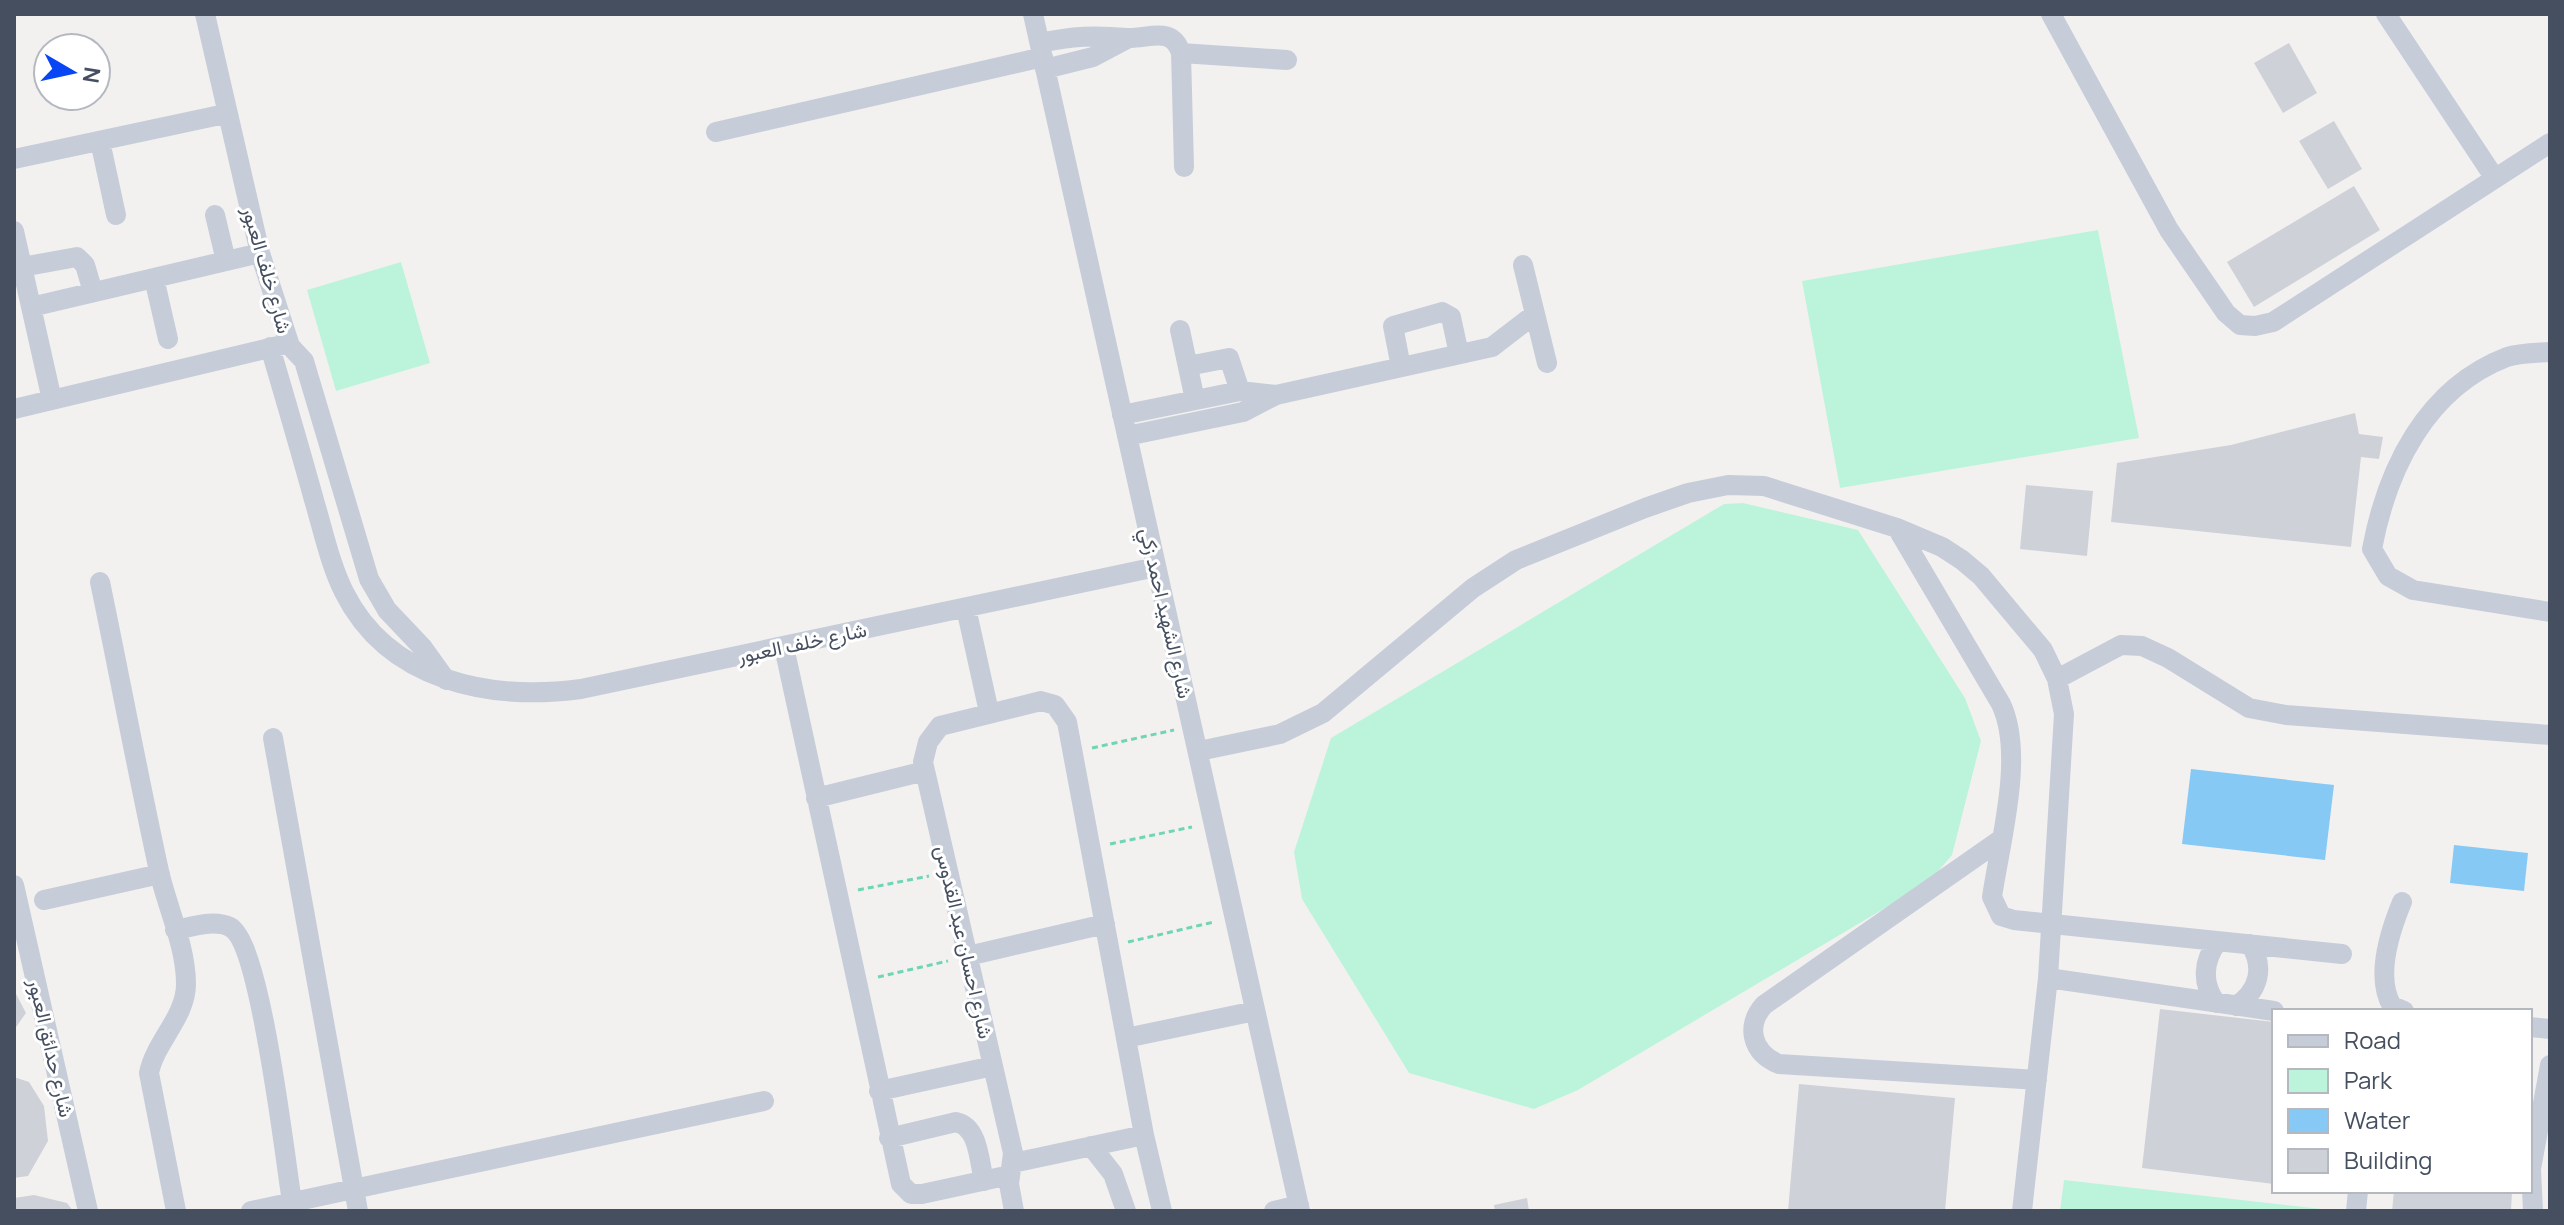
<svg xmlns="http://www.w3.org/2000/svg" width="2564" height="1225" font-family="Manrope,Vazirmatn,sans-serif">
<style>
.green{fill:#bcf4db}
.water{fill:#85c9f4}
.building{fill:#cfd1d8}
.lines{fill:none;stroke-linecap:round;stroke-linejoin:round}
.path{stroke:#70d5b5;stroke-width:3;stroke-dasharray:6 4;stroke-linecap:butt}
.minor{stroke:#c6cdd9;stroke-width:20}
.labels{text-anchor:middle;stroke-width:6;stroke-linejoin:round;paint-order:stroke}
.street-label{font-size:20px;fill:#464f60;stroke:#fff}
</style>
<rect width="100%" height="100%" fill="#f3f1f0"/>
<path class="green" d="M2098,230L2139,438L1840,488L1802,281Z
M401,262L430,363L336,391L307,290Z
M1743,503L1858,530L1965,698L1981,741L1952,855L1929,882L1578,1090L1534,1109L1409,1073L1302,899L1294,852L1331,738L1724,504Z
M2064,1180L2331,1210V1211H2060Z"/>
<path class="water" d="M2191,769L2334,785L2325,860L2182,844Z
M2454,845L2528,853L2524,891L2450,883Z"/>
<path class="building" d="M2289,43L2317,93L2283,113L2254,63Z
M2334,121L2362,169L2328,189L2299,141Z
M2354,186L2380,230L2254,307L2227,262Z
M2355,413L2359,434L2383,437L2379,459L2361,457L2351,547L2111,522L2117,463L2231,445Z
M2026,485L2093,491L2087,556L2020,549Z
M14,990L26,1013L14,1030Z
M2160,1009L2274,1022V1184L2142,1168Z
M14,1077L29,1082L44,1106L48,1141L28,1176L14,1178Z
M1799,1084L1955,1098L1945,1211H1788Z
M2394,1191H2512L2511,1211H2392Z
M34,1195L67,1203L73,1211H14V1198Z
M1527,1198L1529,1211H1495L1494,1205Z"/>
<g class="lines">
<path class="path" d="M1092,748L1174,730
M1110,844L1192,827
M858,890L929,876
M1128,942L1214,922
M878,977L948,961"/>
<path class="minor" d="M205,14L260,253L290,346L304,361L369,579L387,610L423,648L446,680
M1033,14L1300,1211
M2051,14L2169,230L2226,313L2240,325L2255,326L2273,322L2550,143
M2386,14L2494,177
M1040,43C1073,36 1094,35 1127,38C1149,39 1172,25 1181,53L1184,167
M1181,53L1287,60
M1045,69L1093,57L1129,38
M716,132L1043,57
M100,141L116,215
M14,159L225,114
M215,215L226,261
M14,231L52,400
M1523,265L1547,363
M22,267L77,257L85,265L93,292
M154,278L168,339
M31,307L260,253
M1180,330L1195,400
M270,347C285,398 300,449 314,500C323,530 330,564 344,592C389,682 491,701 581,689L1156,567
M2550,352C2537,353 2520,353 2507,357C2426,388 2387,469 2372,549L2388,576L2413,590L2550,612
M1188,366L1229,358L1240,391
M1401,367L1393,326L1442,312L1451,317L1459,354
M14,409L282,345
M1122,415L1240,391L1276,395
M1127,436L1243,412L1276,395L1492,347L1535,314
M1897,528L2001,704C2025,755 2000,842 1992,897L2001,916L2014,920L2342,954
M100,582C120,678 138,775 159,871C167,907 186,946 186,984C186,1017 155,1042 149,1073L176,1211
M966,608L989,712
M784,647L901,1184L911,1194H922L1010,1175
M2057,679L2121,645L2142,646L2168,658L2249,708L2286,715L2550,735
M273,738L358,1211
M1199,751L1280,734L1323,713L1473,588L1516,560L1645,508L1688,493L1728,485L1764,486L1897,528L1942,547L1962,560L1981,576L2043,650L2057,679L2064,714L2048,978L2022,1211
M816,798L925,771
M2000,840L1764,1005C1745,1026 1752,1053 1779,1064L2037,1080
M14,885L88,1211
M44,900L160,874
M2402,902C2390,931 2375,977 2392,1006L2404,1011
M175,930C191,927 214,919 230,927C261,943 285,1159 292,1202
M968,956L1105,924
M2048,978L2274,1011
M2216,1003C2201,982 2203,961 2218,941
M2236,1006C2259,991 2265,967 2250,944
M2530,1027L2550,1029
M1126,1038L1255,1011
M879,1091L993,1066
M889,1138L956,1122C979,1127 979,1161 984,1181
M1091,1146L1113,1174L1126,1211
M1013,1163L1144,1135
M251,1211L764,1101
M1014,1211L1009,1184L1013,1153L923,762L928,742L940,726L1041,701L1055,705L1067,722L1144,1135L1162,1211
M1274,1211L1299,1205
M2356,1211L2358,1191
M2533,1211L2531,1169L2550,1065"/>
</g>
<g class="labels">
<g class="street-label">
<text transform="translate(267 270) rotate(74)" y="7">شارع خلف العبور</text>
<text transform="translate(1166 613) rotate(77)" y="7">شارع الشهيد احمد زكي</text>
<text transform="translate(802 643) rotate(-12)" y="7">شارع خلف العبور</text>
<text transform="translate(964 942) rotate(77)" y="7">شارع احسان عبد القدوس</text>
<text transform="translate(51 1048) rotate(77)" y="7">شارع حدائق العبور</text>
</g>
</g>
<rect width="2564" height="1225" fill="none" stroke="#464f60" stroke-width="32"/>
<rect x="2272" y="1009" width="260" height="184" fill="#ffffff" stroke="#b5b9bf" stroke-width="2"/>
<rect x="2288" y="1035" width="40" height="12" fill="#c6cdd9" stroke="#b5b9bf" stroke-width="2"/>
<text x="2344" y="1049" font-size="24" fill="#464f60">Road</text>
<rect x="2288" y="1069" width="40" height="24" fill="#bcf4db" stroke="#b5b9bf" stroke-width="2"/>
<text x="2344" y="1089" font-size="24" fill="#464f60">Park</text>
<rect x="2288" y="1109" width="40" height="24" fill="#85c9f4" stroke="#b5b9bf" stroke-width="2"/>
<text x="2344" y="1129" font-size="24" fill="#464f60">Water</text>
<rect x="2288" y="1149" width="40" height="24" fill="#cfd1d8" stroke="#b5b9bf" stroke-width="2"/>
<text x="2344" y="1169" font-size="24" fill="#464f60">Building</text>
<g transform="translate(72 72) rotate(99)"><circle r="38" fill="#ffffff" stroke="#b5b9bf" stroke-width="2"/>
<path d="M0-6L14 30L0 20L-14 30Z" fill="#0846f5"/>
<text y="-12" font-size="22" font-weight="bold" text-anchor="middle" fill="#464f60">N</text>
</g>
</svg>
